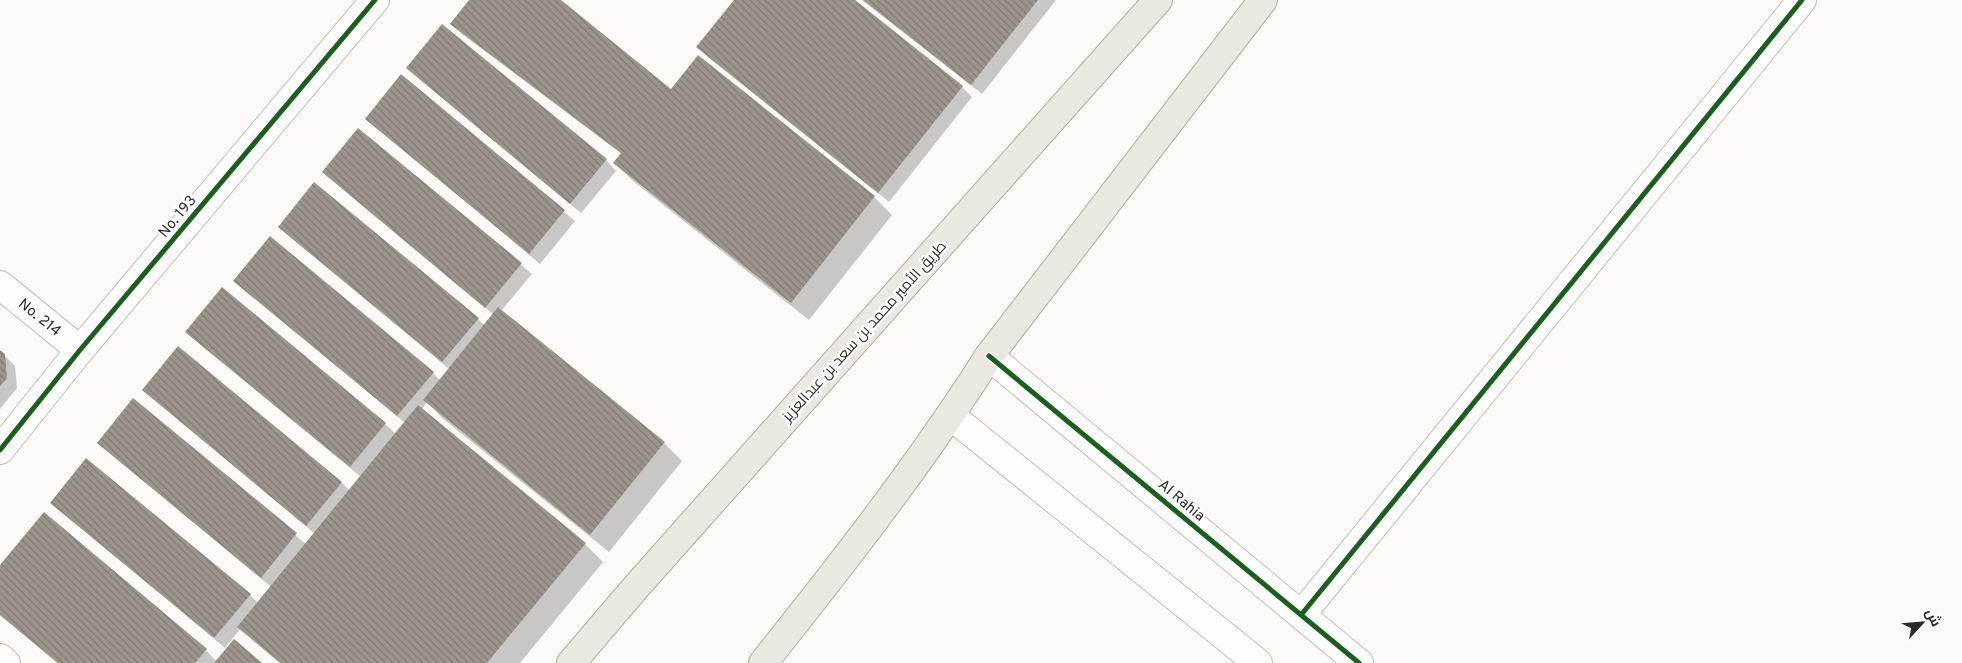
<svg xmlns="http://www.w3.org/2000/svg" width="1962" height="663" font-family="Overpass,Cairo,sans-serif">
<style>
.shadow{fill:#0003}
.building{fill:url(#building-back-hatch)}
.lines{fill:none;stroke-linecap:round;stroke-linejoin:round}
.minor-casing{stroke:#c2bebb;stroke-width:30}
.major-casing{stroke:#b4aba0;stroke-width:30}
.minor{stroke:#fffefe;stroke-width:28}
.major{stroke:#ebe7e1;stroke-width:28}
.cycleway-casing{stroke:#fff;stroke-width:8}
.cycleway{stroke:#1b5e20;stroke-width:5}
.labels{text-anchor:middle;stroke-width:5;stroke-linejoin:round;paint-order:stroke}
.street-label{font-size:15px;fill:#2f2a26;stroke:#fff}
</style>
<defs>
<pattern id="building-back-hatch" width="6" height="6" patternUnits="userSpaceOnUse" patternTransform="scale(1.25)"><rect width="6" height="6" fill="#9c958e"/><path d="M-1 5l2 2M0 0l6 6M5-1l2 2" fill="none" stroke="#807a74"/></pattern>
</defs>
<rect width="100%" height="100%" fill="#fcf9f7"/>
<path class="shadow" d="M470,0H559L672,91L874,197L892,215L809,320L633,181L615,163L622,154L462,34L451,24Z
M735,0H853L962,87L972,97L889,202L708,57L698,47Z
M862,0H1056L982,94Z
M401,76L575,221L540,264L366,118Z
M418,78L606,160L616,171L581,213Z
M358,130L532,274L501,311L664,443L682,461L609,552L442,418L427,402L422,409L585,544L603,562L520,663H279L240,629L225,648L52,503L250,595L258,603L271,587L98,443L133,399L306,544L315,534L144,390L342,483L350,491L361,477L197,342L385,424L396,434L405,423L235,281L433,373L440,380L449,369L290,237L478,319L484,325L493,314L323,172Z
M0,351L15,366L17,388L0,409Z
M0,567L206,650L217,662L260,663H57L0,615Z"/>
<path class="building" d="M469,0H561L671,89L698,55L875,196L791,303L613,163L621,153L450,24Z
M734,0H855L963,86L878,193L696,47Z
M863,0H1038L971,85Z
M442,24L607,159L570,204L406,68Z
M401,74L565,210L529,254L365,119Z
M358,128L522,263L485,308L322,172Z
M314,182L479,318L442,362L278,227Z
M270,236L434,372L397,416L233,281Z
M222,287L386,423L350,467L185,332Z
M498,307L665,442L590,535L423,400Z
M178,346L342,482L306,526L142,390Z
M0,350L5,354L7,378L0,386Z
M133,398L297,533L261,578L97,443Z
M418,405L586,543L487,663H281L237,627Z
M86,458L251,594L214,638L50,503Z
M44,512L207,649L195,663H58L0,615V565Z
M234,639L262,663H214Z"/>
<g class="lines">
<g class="minor-casing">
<path id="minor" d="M0,285L80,350
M989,356L1359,663
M951,416L1258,663
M0,450L80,350L375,0
M1301,615L1802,0
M0,658L6,663"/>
</g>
<g class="major-casing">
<path id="major" d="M571,663L636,587L1158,0
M763,663C842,564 921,463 989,356L1263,0"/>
</g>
<use href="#minor" class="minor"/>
<use href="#major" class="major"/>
<g class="cycleway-casing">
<path id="cycleway" d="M989,356L1359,663
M0,450L80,350L375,0
M1301,615L1802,0"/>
</g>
<use href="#cycleway" class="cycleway"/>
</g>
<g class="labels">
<g class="street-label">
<text transform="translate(177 216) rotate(-50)" y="5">No. 193</text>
<text transform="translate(40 317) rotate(39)" y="5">No. 214</text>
<text transform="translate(864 331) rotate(-48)" y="5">طريق الأمير محمد بن سعد بن عبدالعزيز</text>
<text transform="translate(1182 500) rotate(40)" y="5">Al Rahia</text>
</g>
</g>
<g transform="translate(1922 623) rotate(64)" stroke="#ffffff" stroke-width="4" paint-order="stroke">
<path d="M0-4L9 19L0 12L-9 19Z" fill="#2f2a26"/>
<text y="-8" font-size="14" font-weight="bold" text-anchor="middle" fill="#2f2a26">ش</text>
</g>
</svg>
